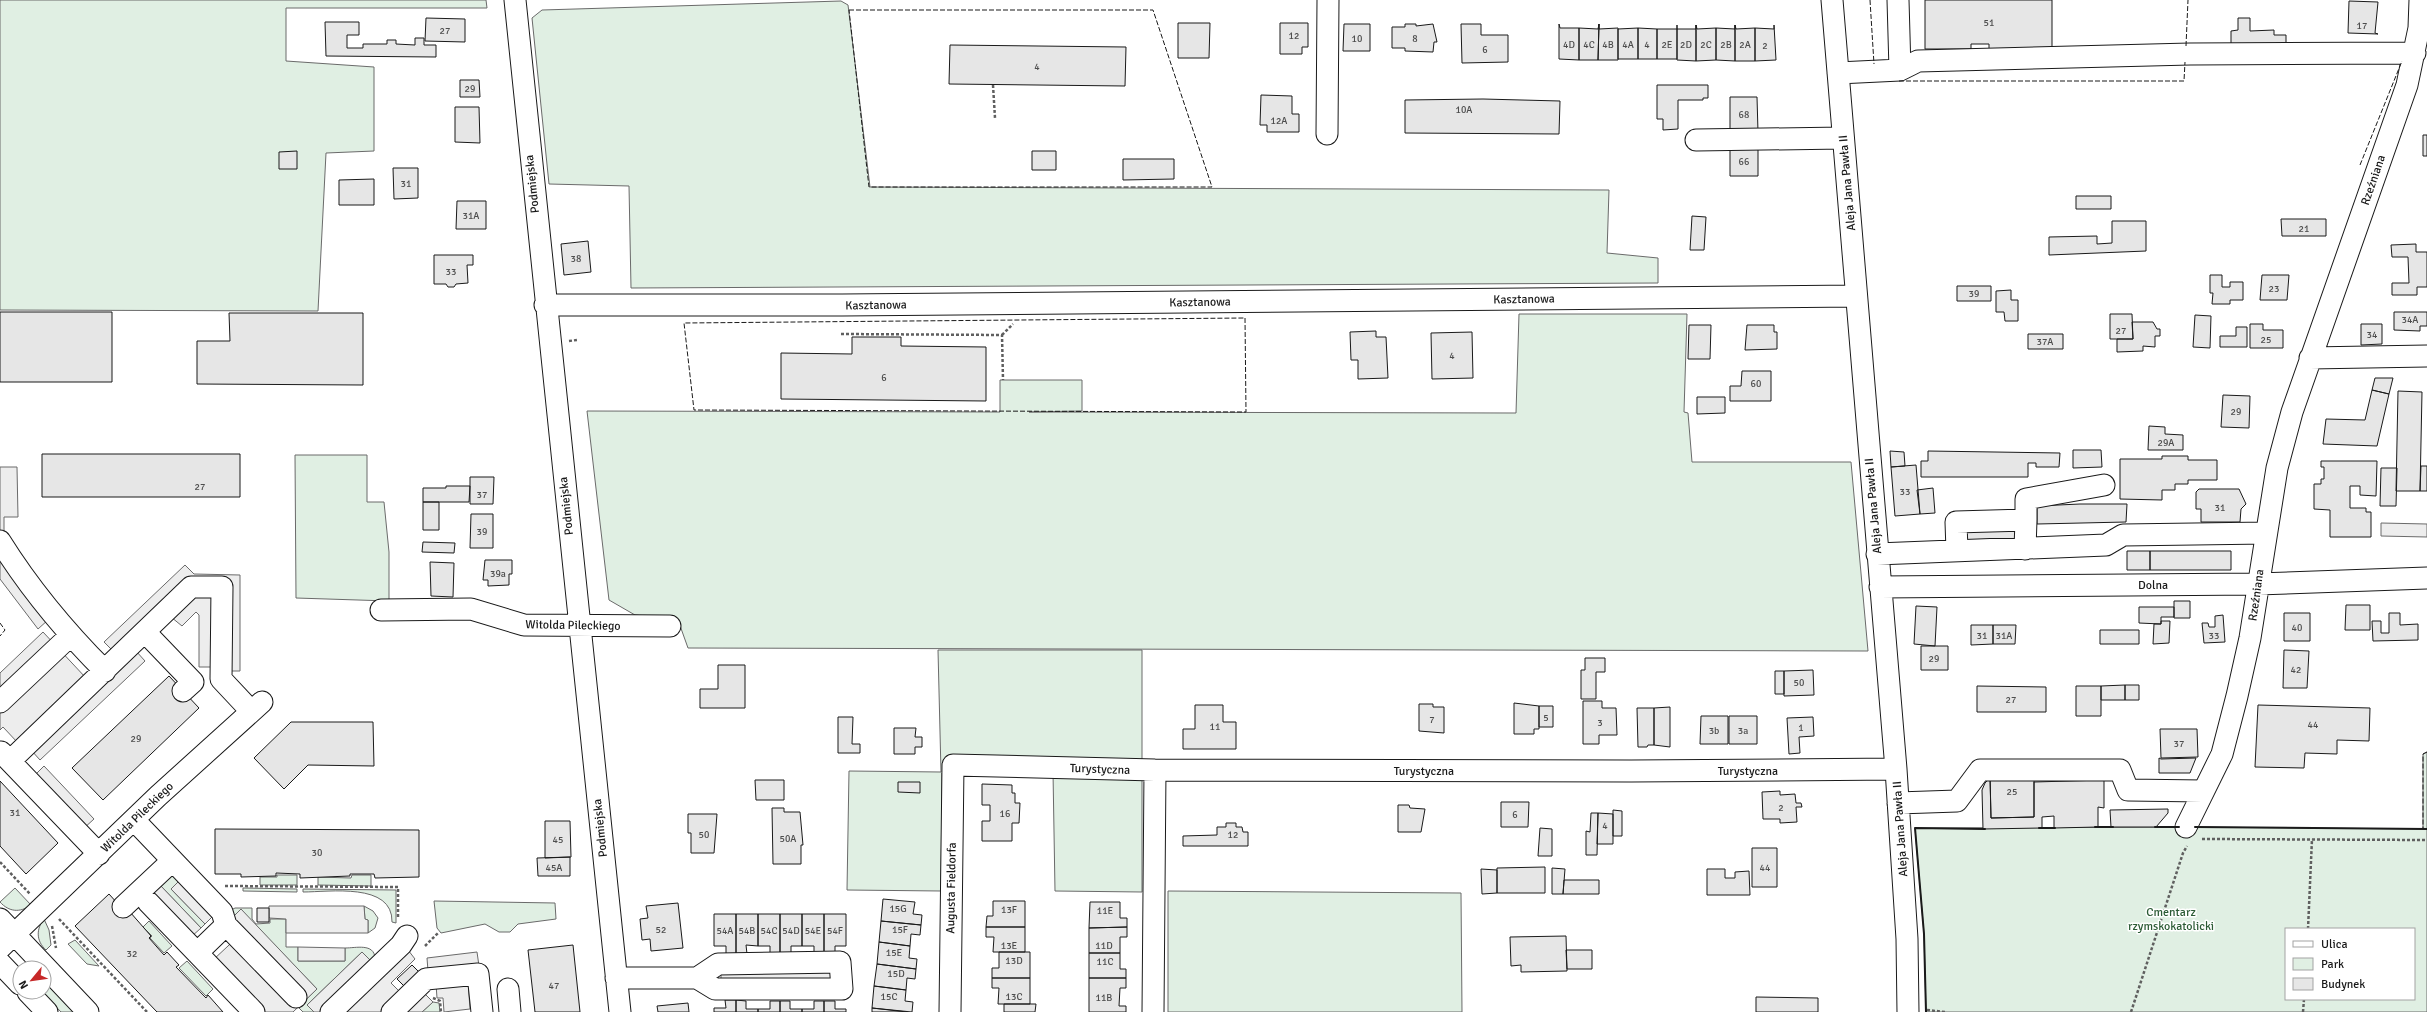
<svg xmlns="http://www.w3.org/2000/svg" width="2427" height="1012" font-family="Signika,sans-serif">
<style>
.green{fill:#e0efe3;stroke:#6a6a6a;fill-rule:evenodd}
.parking{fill:#ededed;stroke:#6a6a6a}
.building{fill:#e6e6e6;stroke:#1a1a1a}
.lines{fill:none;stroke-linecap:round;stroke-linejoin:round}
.minor-casing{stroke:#1a1a1a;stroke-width:23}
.path{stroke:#5f5f5f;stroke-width:2.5;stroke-dasharray:3 2;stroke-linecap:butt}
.minor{stroke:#fff;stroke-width:21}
.fence{stroke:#1a1a1a;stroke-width:1;stroke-dasharray:5 2;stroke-linecap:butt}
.wall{stroke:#1a1a1a;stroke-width:2}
.labels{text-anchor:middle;stroke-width:3;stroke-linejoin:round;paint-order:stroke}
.number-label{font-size:10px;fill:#4d4d4d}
.street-label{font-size:12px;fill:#1a1a1a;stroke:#fff}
.park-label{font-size:12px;fill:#2b5a34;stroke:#fff}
</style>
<rect width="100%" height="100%" fill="#fff"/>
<path class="green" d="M0,0H486L487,8H286V61L374,67V151L326,153L318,311L0,310Z
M841,1L848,5L870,187L1609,190L1607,253L1658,258V283L631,288L629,186L549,184L532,18L542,10Z
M1519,314H1687L1684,412L1688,413L1692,462H1851L1868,651L688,648L678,620L635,615L609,600L587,411L1000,412V380H1082V411L1029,412L1516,413Z
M295,455H367V502H384L389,552V601L296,598Z
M938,650H1142V892L1055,891L1053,772L942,773L941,891L847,890L849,771L941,772Z
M2427,752V1012H1926L1924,934L1915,828L2186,827L2423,829V754ZM2286,929H2414V999H2286Z
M277,875H297V885H260V877H277Z
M352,875H371V886L318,885V877L351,878Z
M172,876L181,879L171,889L205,924L201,928L160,885Z
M15,888L31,905C20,913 9,912 0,902Z
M243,888L297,889V892L243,891Z
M303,889L396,890V923L392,922C393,882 329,892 303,892Z
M1168,891L1461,893L1462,1012H1168Z
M434,901L555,903L556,919L518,924L510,932H499L485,924L441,933L437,928Z
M364,906L373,911L378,918L375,928L368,933V920H365Z
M235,908H252V919L256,924L270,923V919H286V947H298V961H345V948C356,948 374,943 375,958L372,962L362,952L307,1005L314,1012H303L298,1007L317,989L241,910L231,919V910Z
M44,919L49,930L51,945L46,950C36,941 36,929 44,919Z
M149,921L172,946L164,953L150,938L152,936L143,927Z
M75,940L99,966L87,964L68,944Z
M187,961L213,989L206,996L179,968Z
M44,979L76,1012H61L42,992H44Z
M433,1002L439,1003L440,1012H422Z"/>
<path class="parking" d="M0,467H17L18,517H4V532L59,610L38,629L0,579Z
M2381,523L2427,524V537L2381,536Z
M185,565L194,574L240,575V671H212V667H199V615L196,612L182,626L171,617L136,651L145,661L40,760L31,750L124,662L104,642Z
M43,632L86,678L18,743L3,727L0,730V673Z
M44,766L94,819L83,829L34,776Z
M181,879L215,914L205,924L171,889Z
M160,885L201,928L191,937L150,894Z
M269,906H364L365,919L368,920V933H286V919L269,918Z
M241,909L317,989L293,1012H263L213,960L243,932L231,919Z
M398,937L415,959L391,983L401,993L381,1012H333L327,1006L321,1012H314L307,1005L362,952L372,962Z
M298,947L345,948V961H298Z
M477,952L479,966L428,971L427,958Z
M721,967H831V982L721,983Z
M468,981L470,1009L444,1012L443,998H437L436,984Z
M423,992L433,1002L422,1012H402Z"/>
<path class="building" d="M1925,0H2052V49H1989V44H1971V49H1925Z
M2349,1L2378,2L2375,33L2378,34L2348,33Z
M426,18L465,19V42L425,41Z
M2238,18H2250V31L2274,30V35H2286V47L2231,48V31L2238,30Z
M325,22H359V35H347V48H363V44H387V40H396V44L415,45V38H424V45H436V57L326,56Z
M1178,23H1210L1209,58H1178Z
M1280,23H1308V47H1302V54H1280Z
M1344,24H1370V51H1343Z
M1405,24H1416V26L1433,24L1437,42H1434L1433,52L1405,51V48H1392V27H1405Z
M1461,24H1481V35H1508V62L1462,63Z
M1559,24L1560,28H1579V60L1559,59Z
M1599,24L1598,60H1579V28L1598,29Z
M1599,24V29L1618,28V60H1598Z
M1677,25V29H1696V25V61L1677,60Z
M1696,25L1697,29L1716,28V60L1696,61Z
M1735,25V61L1716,60V28L1735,29Z
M1735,25L1736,29L1755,28V61H1735Z
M1774,25L1776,60L1755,61V28L1774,29Z
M1638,28V59H1618V29Z
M1638,28L1657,29V59H1638Z
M1657,29H1677V59H1657Z
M950,45L1126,47L1125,86L949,84Z
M460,80H479L480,97H460Z
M1657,85H1708V98H1703V100H1678V129L1663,130V119H1657Z
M1261,95L1292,96V114H1299V132H1267V125H1260Z
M1730,97H1757L1758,132H1730Z
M1483,99L1560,101L1559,134L1405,133V100Z
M455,107H479L480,143L455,142Z
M2423,135H2427V156H2423Z
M1730,147H1758V176H1730Z
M297,151V169H279V152Z
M1032,151H1056V170H1032Z
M1123,159H1174V179L1123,180Z
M393,168H418V198L394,199Z
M374,179V205H339V180Z
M2076,196H2111V209H2076Z
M457,201H486V229H456Z
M1692,216L1706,217L1704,250H1690Z
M2281,219H2326V236H2282Z
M2112,221H2146V251L2049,255V237L2097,236V244L2112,243Z
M588,241L591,272L564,275L561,244Z
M2416,244V252H2427V287H2417V295H2392V283H2409L2408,257H2392L2391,245Z
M434,255H473V265H467L468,283L456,284L454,287H448L446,284H434Z
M2210,275H2222V287H2230V282H2243V300H2230V304H2212L2213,293H2210Z
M2262,275H2289L2287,300H2260Z
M1957,286H1991V301H1957Z
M2011,290V300H2018V321H2005L2004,312H1996V291Z
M0,312H112V382H0Z
M2394,312H2427V326H2420V331L2394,330Z
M229,313H363V385L197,384V341H230Z
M2110,314H2132L2133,339H2110Z
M2195,315L2211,316L2210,348L2193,347Z
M2132,322H2153L2157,329H2160V336H2155V347L2143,346V351L2117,352V339H2133Z
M2250,324H2263V330H2283V348H2250Z
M2361,324H2382V344L2361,345Z
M1689,325H1711L1710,359H1688Z
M1747,325H1774V332H1777V349L1745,350Z
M2236,327H2247V347H2220V336H2236Z
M1376,331V337H1386L1388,378L1358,379V360H1351L1350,332Z
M1472,332L1473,378L1432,379L1431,333Z
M2028,334H2063V349H2028Z
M852,337H901V346L986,347V401L781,399V353L852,354Z
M1742,371H1771V401H1730V386H1741Z
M2375,378H2393L2389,394L2372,390Z
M2372,390L2389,394L2377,446L2323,444L2326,419L2365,420Z
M2398,391L2422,392L2420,491H2396Z
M2223,395L2250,396L2249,428L2221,427Z
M1697,397H1725V413L1697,414Z
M2149,426L2165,427V434L2183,435V450H2148Z
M2073,450H2101L2102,467L2073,468Z
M1890,451L1904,452L1905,466L1891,467Z
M1928,451L2060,453L2059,467H2036V463H2028V477H1921V461H1928Z
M42,454H240V497H42Z
M2162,456H2188V460H2217V480H2188V484H2175V490H2162V500L2120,499V459H2162Z
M2321,461H2377L2376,496L2360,495V486H2350V508H2366V512H2371V537H2330V510L2314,509V484H2321V479H2324V467H2321Z
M1916,465L1920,514L1895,516L1891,467Z
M2421,466H2427V491H2420Z
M2381,468H2397L2396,506H2380Z
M470,477H494L493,504H470Z
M446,486H470L469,502H423V488H446Z
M1933,488L1935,513L1920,514L1917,490Z
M2199,489H2239L2246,504L2241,509L2240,522H2201V509H2196V492Z
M423,502H439V530H423Z
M2080,504H2127L2126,522L2037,524V506Z
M471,514H493V548H470Z
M2019,523V542L1966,543V525Z
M423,542L455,543L454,553L422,552Z
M2127,551H2150V570H2127Z
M2150,551H2231V570H2150Z
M485,560H512V574H509V585L488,586V580H483Z
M430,562L454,563L453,597L431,596Z
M2174,601H2190V618H2174Z
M2346,605H2370V630H2345Z
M1916,606L1937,607L1935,646L1914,644Z
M2139,607H2174V617H2161V624L2139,623Z
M2284,613H2310V641H2284Z
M2389,613H2400V625L2418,624V640L2373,641L2372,621H2381V633H2389Z
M2223,615L2225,642L2204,643L2202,623H2208L2209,627H2215V616Z
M2161,621H2170L2169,643L2153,644L2154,624H2161Z
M1971,625H1993V644L1971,645Z
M1993,625H2016L2015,644H1993Z
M2100,630H2139V644H2100Z
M1921,646H1948V670H1921Z
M2284,650L2309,651L2307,688H2283Z
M1585,658H1605V672H1596V699H1581V670H1585Z
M718,665H745V708H700V689H718Z
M1813,670L1814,695L1784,696V671Z
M1775,671H1784V694H1775Z
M169,676L199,708L103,800L72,768Z
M2125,685V700H2101V686Z
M2125,685H2139V700H2125Z
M1977,686L2046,687V712H1977Z
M2076,686H2101V716H2076Z
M1583,701H1602V708H1616L1617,735H1599V744H1583Z
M1514,703L1539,706V729H1534V734H1514Z
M1419,704H1433V707H1444V733L1419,731Z
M1195,705H1223V722H1236V749H1183V729H1195Z
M2258,705L2370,708L2369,741L2337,740V754L2305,753L2304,768L2255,767Z
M1539,706H1553V727H1539Z
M1670,707V747L1654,745V708Z
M1637,708H1654V745H1648L1647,747H1638Z
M1701,716H1728V744H1700Z
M1729,716H1757V744H1729Z
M838,717H853L852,744H860V753H838Z
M1813,717L1814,736L1799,737L1800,753L1789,754L1787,718Z
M291,722H373L374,766L308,765L284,789L254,758Z
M894,728H916L915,737H922V747H915V754H894Z
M2160,729H2197L2198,757L2161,758Z
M2159,758L2161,759L2196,758L2190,773H2159Z
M1990,774H2034V817L1991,818Z
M1990,778L1991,818L2034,817V782L2104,780V808L2098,807V827L2054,828V816L2042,817V828L1983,829L1982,790L1985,783Z
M755,780H784V800H756Z
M0,781L58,843L26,874L0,846Z
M898,782H920V793L898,792Z
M982,784L1012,785V793H1015V803H1020L1019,823H1012V841H982V821H990V805H982Z
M1780,791V795L1795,794L1796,803H1801L1802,807H1796L1797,822L1780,823V819H1763L1762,792Z
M1501,802H1529L1528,827H1501Z
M1398,805H1409L1410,808L1425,809L1421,832H1398Z
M772,808H784V812H800L803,845H801V864H773Z
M2168,809V813L2156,827H2111L2110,810Z
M1613,810L1622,811V836H1613Z
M1591,813H1598L1597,855H1586V831L1590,832Z
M1598,813L1613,814V844H1597Z
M688,814H717L714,853H691V833H688Z
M545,821H570L571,857L545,858Z
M1226,823H1236V827H1242L1243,832H1248V846H1183V836L1217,835V827H1226Z
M1540,828L1552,829V856H1538Z
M215,829L419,830V877L375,878L374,874H350V876L300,878V874L276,873V876L241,877V874H215Z
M1752,848H1777V887H1752Z
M570,857V876H538L537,858Z
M1545,867V893H1497V868Z
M1552,868L1565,869L1563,894H1552Z
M1481,869L1497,870V893L1482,894Z
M1707,869H1725V878H1735V872L1749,871L1750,895H1707Z
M1564,880H1599V894H1563Z
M109,894L127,914L130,912L151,936L149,938L164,955L167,952L179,965L176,967L206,998L208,995L223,1012H157L75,926Z
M883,899L915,902L913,914L922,915L921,925L881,921Z
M993,901H1025V927H986L987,916H993Z
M1090,902H1120V918H1127V927L1089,928Z
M678,903L683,948L651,951L650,939L642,940L640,919L648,918L646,906Z
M257,908H269V922H257Z
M714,914H736V954H726V946H714Z
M736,914H758V946L746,945L747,954H736Z
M758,914H780V954H770V946H758Z
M780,914H802V946H791V954H780Z
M802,914H824V954H814V946H802Z
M824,914H846V946H835V954H824Z
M881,921L921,925L920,935L911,934L910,946L879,942Z
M986,927H1025V952H993L994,937H986Z
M1127,927V937H1120V953H1089V928Z
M1566,936L1567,971L1521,972V965L1511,966L1510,937Z
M879,942L910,946L909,958L917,959L916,969L877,964Z
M573,945L580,1012H535L528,950Z
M1566,950H1592V969H1567Z
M999,952H1030V978H992V968H999Z
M1089,953H1120V969H1126V978H1089Z
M877,964L916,969L915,979L907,978L906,990L874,986Z
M412,965L420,973L405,987L397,979Z
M992,978H1030V1004H998L999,988H992Z
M1089,978H1126V988H1120L1119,1006H1126V1012H1089Z
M874,986L906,990L905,1001L913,1002L912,1012L872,1008Z
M1756,997L1818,998V1012H1756Z
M725,1000H736V1012H714V1008H726Z
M736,1000L746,1001V1009H758V1012H736Z
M770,1001H780V1012H758V1009H770Z
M780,1001H790V1009H802V1012H780Z
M814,1001H824V1012H802V1009H814Z
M824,1001H835V1009H846V1012H824Z
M688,1003L689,1012H658L657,1006Z
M1004,1004H1036L1035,1012H1004Z
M872,1008L907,1012H872Z"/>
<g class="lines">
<g class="minor-casing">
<path id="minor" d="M515,0L620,1012
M1832,0L1896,769L1907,939L1908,1012
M1900,70L1918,61L2190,54L2415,53
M1838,73L1900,70L1898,0
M1327,134L1328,0
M1696,140L1843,138
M545,305H842L1856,296
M2310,358L2427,356
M2026,520V499L2104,485
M0,541C30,589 65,631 105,671
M1957,551L1956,522L2026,520L2025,549
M1877,554L2106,545L2123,535L2266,533
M1880,587L2257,584L2427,578
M381,610L471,609L524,625L670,626
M145,632L193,682L183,691
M0,702L70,636
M1,752L99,854
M10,761L191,587H222L221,679L251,711
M1898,803L1957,801L1980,770H2120L2128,790L2203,791
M134,820L222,912L226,925L296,997
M2186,827L2222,754L2237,696L2250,638L2277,468L2292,412L2407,85L2419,28L2420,0
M148,902L254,1012
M123,907L172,861
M0,919L88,1012
M0,948L158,796L262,702
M197,953L226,925
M0,963L20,984
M616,978H697L715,989H842L840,962L718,964L697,978
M508,989L510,1012
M28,992L47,1012
M331,1012L401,945L407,936
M392,1012L426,979L478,974L482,1012
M950,1012L953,765L1155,770L1631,771L1896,769
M1153,1012L1155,770"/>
</g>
<path class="path" d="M993,85L995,118
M841,334L1002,335L1003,380
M1002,335L1013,324
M569,341L577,340
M2202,839L2427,840
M0,862L30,894
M225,886L398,887V919
M59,919L147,1012
M52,926L56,948
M2308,929L2312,839
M425,946L439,932
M433,998L440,1001L441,1012
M1927,1010L1945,1012
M2131,1012L2183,853L2187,846
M2303,1012L2304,999"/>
<use href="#minor" class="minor"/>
<path class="fence" d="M1870,0L1874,64
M849,10H1153L1212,187H869Z
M2186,46L2188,0
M1899,81H2184L2185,62
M2360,165L2402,61
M1245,318L1246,412L694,410L684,323Z
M0,623L5,630L0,636
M2427,752L2423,754V829H2427"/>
<path class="wall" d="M2095,827H2113
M2155,827H2179
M2195,827L2427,829
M2039,828H2055
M1926,1012L1924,934L1915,828L1985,829"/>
</g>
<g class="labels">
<g class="number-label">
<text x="1989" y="26">51</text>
<text x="2362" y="29">17</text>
<text x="445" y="34">27</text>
<text x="1294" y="39">12</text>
<text x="1357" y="42">10</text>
<text x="1415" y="42">8</text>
<text x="1569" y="48">4D</text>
<text x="1589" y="48">4C</text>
<text x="1608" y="48">4B</text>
<text x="1628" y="48">4A</text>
<text x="1647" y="48">4</text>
<text x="1667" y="48">2E</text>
<text x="1686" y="48">2D</text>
<text x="1706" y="48">2C</text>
<text x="1726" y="48">2B</text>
<text x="1745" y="48">2A</text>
<text x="1765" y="49">2</text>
<text x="1485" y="53">6</text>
<text x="1037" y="70">4</text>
<text x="470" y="92">29</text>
<text x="1464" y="113">10A</text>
<text x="1744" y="118">68</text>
<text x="1279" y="124">12A</text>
<text x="1744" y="165">66</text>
<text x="406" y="187">31</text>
<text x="471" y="219">31A</text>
<text x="2304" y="232">21</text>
<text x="576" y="262">38</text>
<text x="451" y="275">33</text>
<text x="2274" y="292">23</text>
<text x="1974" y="297">39</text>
<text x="2410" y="323">34A</text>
<text x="2121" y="334">27</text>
<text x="2372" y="338">34</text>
<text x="2266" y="343">25</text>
<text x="2045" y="345">37A</text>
<text x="1452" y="359">4</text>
<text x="884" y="381">6</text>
<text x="1756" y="387">60</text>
<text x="2236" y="415">29</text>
<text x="2166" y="446">29A</text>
<text x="200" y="490">27</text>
<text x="1905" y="495">33</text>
<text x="482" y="498">37</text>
<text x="2220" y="511">31</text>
<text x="482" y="535">39</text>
<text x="498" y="577">39a</text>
<text x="2297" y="631">40</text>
<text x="1982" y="639">31</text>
<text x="2004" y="639">31A</text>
<text x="2214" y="639">33</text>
<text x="1934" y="662">29</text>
<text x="2296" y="673">42</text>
<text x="1799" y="686">50</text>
<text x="2011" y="703">27</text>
<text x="1546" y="721">5</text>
<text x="1432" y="723">7</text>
<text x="1600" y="726">3</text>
<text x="2313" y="728">44</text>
<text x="1215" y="730">11</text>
<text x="1801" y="731">1</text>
<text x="1714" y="734">3b</text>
<text x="1743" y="734">3a</text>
<text x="136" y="742">29</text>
<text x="2179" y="747">37</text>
<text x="2012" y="795">25</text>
<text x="1781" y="811">2</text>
<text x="15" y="816">31</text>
<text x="1005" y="817">16</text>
<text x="1515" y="818">6</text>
<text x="1605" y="829">4</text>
<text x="704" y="838">50</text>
<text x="1233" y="838">12</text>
<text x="788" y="842">50A</text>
<text x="558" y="843">45</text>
<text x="317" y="856">30</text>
<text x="554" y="871">45A</text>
<text x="1765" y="871">44</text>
<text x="898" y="912">15G</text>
<text x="1009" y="913">13F</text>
<text x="1105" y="914">11E</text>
<text x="661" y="933">52</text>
<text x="900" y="933">15F</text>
<text x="725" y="934">54A</text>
<text x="747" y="934">54B</text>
<text x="769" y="934">54C</text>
<text x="791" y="934">54D</text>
<text x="813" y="934">54E</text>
<text x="835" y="934">54F</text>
<text x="1009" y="949">13E</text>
<text x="1104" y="949">11D</text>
<text x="894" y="956">15E</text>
<text x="132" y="957">32</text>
<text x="1014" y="964">13D</text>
<text x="1105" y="965">11C</text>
<text x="896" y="977">15D</text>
<text x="554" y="989">47</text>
<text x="889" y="1000">15C</text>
<text x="1014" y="1000">13C</text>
<text x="1104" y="1001">11B</text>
</g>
<g class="street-label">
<text transform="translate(2373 180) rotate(-71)" y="4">Rzeźniana</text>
<text transform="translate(1847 183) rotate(-95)" y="4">Aleja Jana Pawła II</text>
<text transform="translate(532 184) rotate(-96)" y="4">Podmiejska</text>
<text transform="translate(1524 299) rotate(-1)" y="4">Kasztanowa</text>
<text transform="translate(1200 302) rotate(-1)" y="4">Kasztanowa</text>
<text transform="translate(876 305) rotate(-1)" y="4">Kasztanowa</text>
<text transform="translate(566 506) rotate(-96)" y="4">Podmiejska</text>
<text transform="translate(1873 506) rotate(-95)" y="4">Aleja Jana Pawła II</text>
<text x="2153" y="589">Dolna</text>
<text transform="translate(2256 595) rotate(-82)" y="4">Rzeźniana</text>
<text transform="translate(573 625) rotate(1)" y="4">Witolda Pileckiego</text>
<text transform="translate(1100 769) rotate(2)" y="4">Turystyczna</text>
<text x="1424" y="775">Turystyczna</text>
<text x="1748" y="775">Turystyczna</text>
<text transform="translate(137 817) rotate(-44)" y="4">Witolda Pileckiego</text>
<text transform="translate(600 828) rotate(-96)" y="4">Podmiejska</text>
<text transform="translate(1900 829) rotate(-94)" y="4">Aleja Jana Pawła II</text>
<text transform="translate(951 888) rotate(-89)" y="4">Augusta Fieldorfa</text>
</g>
<g class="park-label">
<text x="2171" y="916">Cmentarz<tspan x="2171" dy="14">rzymskokatolicki</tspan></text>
</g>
</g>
<rect x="2285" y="928" width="130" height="72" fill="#ffffff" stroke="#a3a3a3"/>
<rect x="2293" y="941" width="20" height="6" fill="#ffffff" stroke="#a3a3a3"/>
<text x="2321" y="948" font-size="12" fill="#1a1a1a">Ulica</text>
<rect x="2293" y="958" width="20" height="12" fill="#e0efe3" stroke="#a3a3a3"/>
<text x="2321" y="968" font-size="12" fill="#1a1a1a">Park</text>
<rect x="2293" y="978" width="20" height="12" fill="#e6e6e6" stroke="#a3a3a3"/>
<text x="2321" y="988" font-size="12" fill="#1a1a1a">Budynek</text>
<g transform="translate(32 980) rotate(241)"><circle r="19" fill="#ffffff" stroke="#a3a3a3"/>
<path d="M0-3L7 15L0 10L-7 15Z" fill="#c62828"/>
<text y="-6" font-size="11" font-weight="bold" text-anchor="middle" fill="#1a1a1a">N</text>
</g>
</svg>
